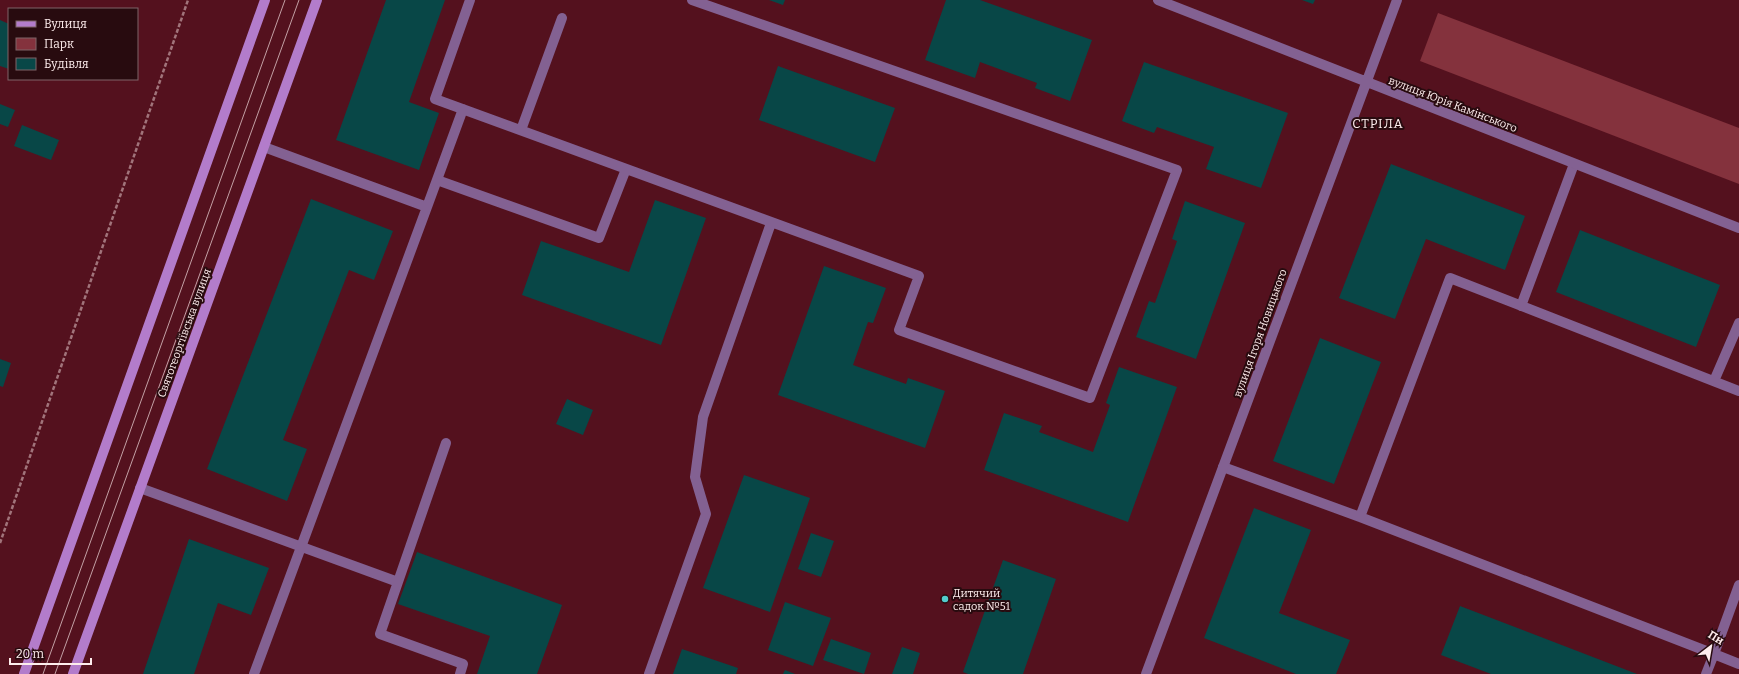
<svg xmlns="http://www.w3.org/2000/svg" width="1739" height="674" font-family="Bitter,serif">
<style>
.green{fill:#84323d}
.building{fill:#084747}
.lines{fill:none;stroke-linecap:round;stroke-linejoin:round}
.path{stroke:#a1747b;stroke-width:2.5;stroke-dasharray:4 2;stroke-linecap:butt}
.service{stroke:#836192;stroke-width:10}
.minor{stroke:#836192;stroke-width:10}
.secondary{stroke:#b37ccb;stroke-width:10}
.tram{stroke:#c3a0a5;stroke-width:1}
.poi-dot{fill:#52cdcd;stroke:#280b0f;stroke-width:1.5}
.labels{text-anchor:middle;stroke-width:4;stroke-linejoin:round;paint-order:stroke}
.street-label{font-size:11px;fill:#feeded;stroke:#280b0f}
.poi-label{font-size:11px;fill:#feeded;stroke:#280b0f;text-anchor:start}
.quarter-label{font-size:13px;letter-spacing:1px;fill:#feeded;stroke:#280b0f}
</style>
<rect width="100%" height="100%" fill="#54111e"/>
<path class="green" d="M1438,13L1739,128V184L1420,61Z"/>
<path class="building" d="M386,0H445L409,102L439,113L419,170L336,140Z
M769,0H785L783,5Z
M946,0H980L1092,40L1070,101L1035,88L1037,83L980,62L975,78L925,60Z
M1302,0H1315L1313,4Z
M0,20L9,24V69L0,66Z
M1144,62L1288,113L1261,188L1206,169L1214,147L1157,127L1154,133L1122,121Z
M778,66L895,108L875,162L759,120Z
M0,104L15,110L8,127L0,124Z
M22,125L59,140L51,160L14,146Z
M1391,164L1525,216L1505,270L1426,239L1395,319L1339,298Z
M311,199L393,231L374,280L349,270L283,440L307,449L287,501L207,469Z
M655,200L706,218L661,345L522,295L541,241L629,272Z
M1185,201L1245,223L1196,359L1136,337L1149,301L1155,303L1177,241L1172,239Z
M1580,230L1720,285L1696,347L1556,292Z
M824,266L886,288L873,323L868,322L853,365L906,384L908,378L945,391L925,448L778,395Z
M1320,338L1381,362L1334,484L1273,461Z
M0,359L11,363L3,387L0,386Z
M1119,367L1177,387L1128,522L984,470L1004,413L1042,426L1039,432L1093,452L1110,405L1106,403Z
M567,399L593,410L583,435L556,424Z
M744,475L810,498L770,612L703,588Z
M1254,508L1311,530L1279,613L1350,640L1336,674H1296L1204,638Z
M811,533L834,541L821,577L798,569Z
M189,539L269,568L251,615L218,603L194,674H143Z
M417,552L562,605L537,674H477L490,636L398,604Z
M1003,560L1056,579L1023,674H968L963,672Z
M785,602L831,618L813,666L768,650Z
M1460,606L1637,674H1491L1441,655Z
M831,639L871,653L864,674L823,660Z
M902,647L920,653L913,674H892Z
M682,649L738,668L736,674H673Z
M785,670L795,674H783Z"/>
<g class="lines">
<path class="path" d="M0,543L188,0"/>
<path class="service" d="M470,0L435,99L919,276L899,330L1090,398L1177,170L692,0
M521,130L562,18
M264,147L427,207L463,109
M437,180L599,238L626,169
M1521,306L1574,164
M1714,381L1739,323
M446,443L380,634L463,664L460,674
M1223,467L1360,517L1714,654L1706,674
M140,488L398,582
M1360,517L1450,278L1739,391
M1739,585L1714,654L1739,664
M254,674L427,207
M649,674L706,514L695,477L703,417L771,223"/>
<path class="minor" d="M1158,0L1739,228
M1146,674L1397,0"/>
<path class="secondary" d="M24,674L265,0
M73,674L317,0"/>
<path class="tram" d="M43,674L285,0
M55,674L299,0"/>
</g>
<circle class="poi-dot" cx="945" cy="599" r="4"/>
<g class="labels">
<g class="street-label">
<text transform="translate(1453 104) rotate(21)" y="4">вулиця Юрія Камінського</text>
<text transform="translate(184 333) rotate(-70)" y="4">Святогеоргіївська вулиця</text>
<text transform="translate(1260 333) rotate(-70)" y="4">вулиця Ігоря Новицького</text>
</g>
<g class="poi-label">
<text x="953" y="597">Дитячий<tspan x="953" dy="13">садок №51</tspan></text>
</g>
<g class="quarter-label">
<text x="1378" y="128">СТРІЛА</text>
</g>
</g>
<rect x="8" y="8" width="130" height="72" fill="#280b0f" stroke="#7e6568"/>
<rect x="16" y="21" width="20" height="6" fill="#b37ccb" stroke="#7e6568"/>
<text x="44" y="28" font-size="12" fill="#feeded">Вулиця</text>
<rect x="16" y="38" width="20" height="12" fill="#84323d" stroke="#7e6568"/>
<text x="44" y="48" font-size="12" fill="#feeded">Парк</text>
<rect x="16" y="58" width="20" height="12" fill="#084747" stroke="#7e6568"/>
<text x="44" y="68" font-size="12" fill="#feeded">Будівля</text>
<g transform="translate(1711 646) rotate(31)" stroke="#280b0f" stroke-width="3" paint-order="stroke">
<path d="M0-3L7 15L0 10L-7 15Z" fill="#feeded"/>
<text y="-6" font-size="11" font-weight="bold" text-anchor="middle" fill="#feeded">Пн</text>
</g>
<path d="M10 658v6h81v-6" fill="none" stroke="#feeded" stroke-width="2"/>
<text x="16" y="658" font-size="12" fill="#feeded" stroke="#280b0f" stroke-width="3" paint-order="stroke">20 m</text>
</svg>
